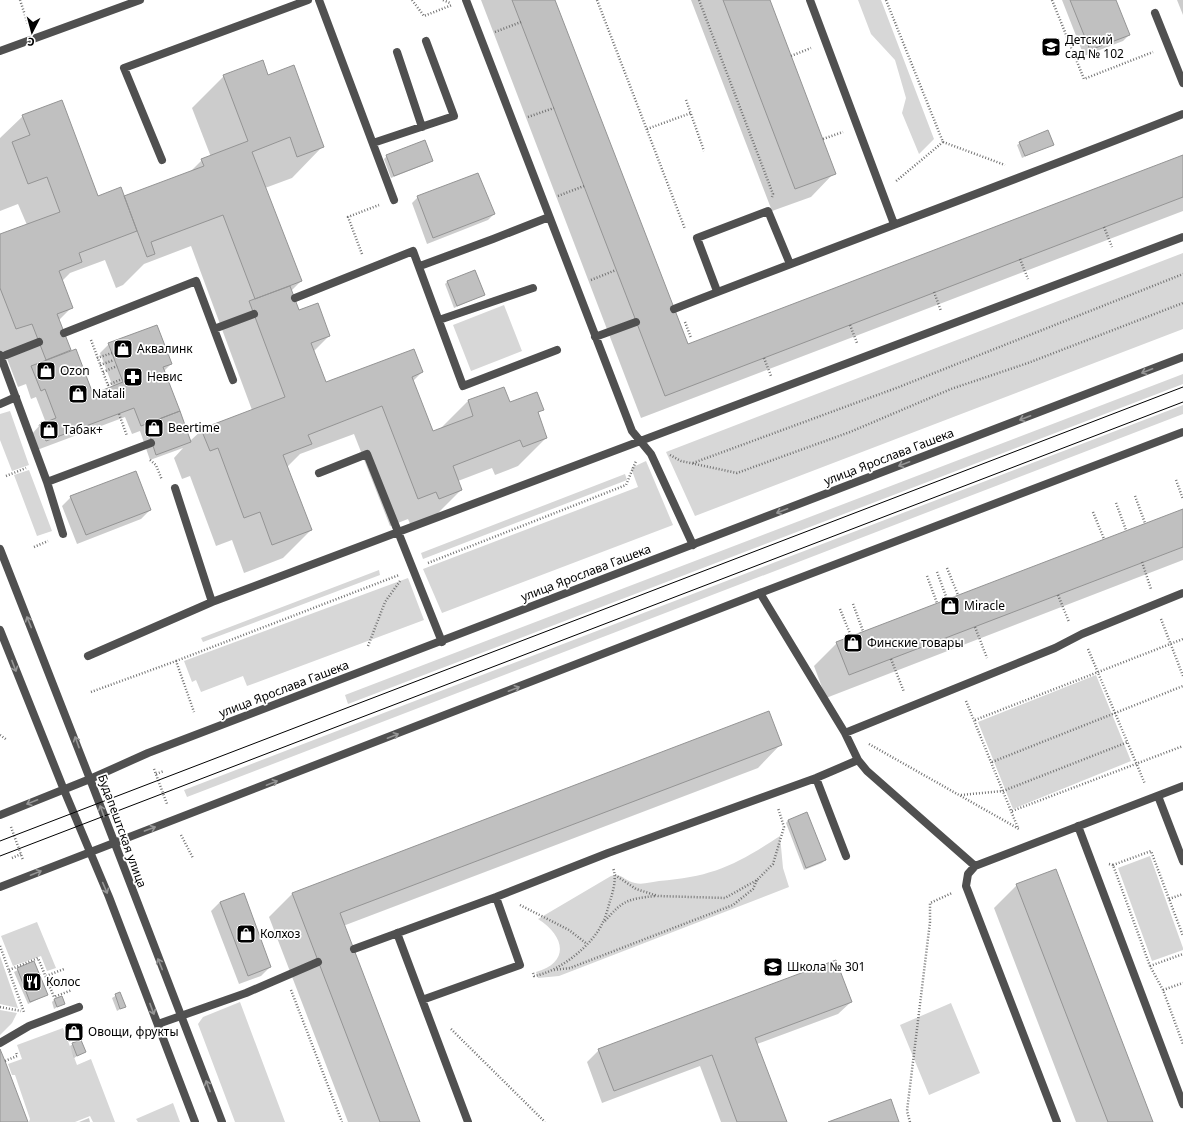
<svg xmlns="http://www.w3.org/2000/svg" width="1183" height="1122" font-family="'Noto Sans',sans-serif">
<style>
.green{fill:#d7d7d7}
.shadow{fill:#0003;fill-rule:evenodd}
.building{fill:#c0c0c0;stroke:#949494}
.lines{fill:none;stroke-linecap:round;stroke-linejoin:round}
.path{stroke:#727272;stroke-width:2.5;stroke-dasharray:1 2;stroke-linecap:butt}
.service{stroke:#505050;stroke-width:8}
.minor{stroke:#505050;stroke-width:8}
.tertiary{stroke:#505050;stroke-width:8}
.tram{stroke:#000;stroke-width:1}
.oneway{stroke:#969696}
.labels{text-anchor:middle;stroke-width:3.5;stroke-linejoin:round;paint-order:stroke}
.poi-label{font-size:12px;fill:#000;stroke:#fff;text-anchor:start}
.street-label{font-size:12px;fill:#000;stroke:#fff}
</style>
<rect width="100%" height="100%" fill="#fff"/>
<path class="green" d="M858,0H881L934,139L919,154L902,113L906,98L895,60L871,34Z
M1183,253V329L695,516L666,452Z
M504,305L522,351L471,371L453,325Z
M1183,374V384L348,704L345,695Z
M1183,405V414L187,797L184,790Z
M10,411L29,465L12,471L0,440V414Z
M646,461L673,525L442,613L423,569L638,487L631,468Z
M29,470L52,531L37,536L14,475Z
M625,474L627,480L423,559L421,553Z
M379,570L380,575L203,642L201,638Z
M408,578L424,620L247,686L243,676L201,692L196,680L192,682L184,661Z
M1096,675L1131,761L1013,809L978,722Z
M780,836L783,868L789,887L559,976L538,978L536,972C571,962 564,935 538,919L611,876L615,875C623,875 627,882 635,883C642,885 652,882 659,881C712,877 736,865 780,836Z
M1150,856L1183,948V950L1152,961L1118,868Z
M37,922L56,968L47,971L41,956L13,966L1,936Z
M0,956L18,1008L0,1004Z
M240,1002L285,1122H235L198,1024L203,1017Z
M951,1003L980,1073L929,1095L900,1025Z
M0,1010L17,1013L12,1023L0,1035Z
M63,1028L77,1065L91,1059L115,1122H93L90,1116L75,1122H29L30,1119L15,1075H12L8,1064L22,1059L17,1045Z
M173,1103L180,1122H138L136,1119Z"/>
<path class="shadow" d="M481,0H554L687,346L1183,156V211L641,418Z
M691,0H769L834,173L811,197L772,211Z
M1062,0H1115L1129,35L1123,41L1084,56Z
M1177,0H1183V15Z
M224,76H268L323,146L292,178L265,188L301,281L291,291L299,311L329,336L313,352L326,384L422,372L413,381L433,433L440,429L468,401L503,388L509,403L543,409L537,414L546,438L518,466L495,475L492,468L458,481L461,490L433,518L411,526L408,519L390,526L354,434L300,454L287,467L311,530L283,558L244,573L232,540L216,546L190,476L182,479L174,458L183,448L150,460L140,431L132,434L125,417L37,450L31,435L40,425L46,423L36,397L31,399L26,384L18,387L4,351L0,352V235L27,225L18,204L0,211V138L23,116L98,197H124L190,172L202,160L211,157L192,108ZM191,246L252,410L202,430L190,441L164,371L171,364L109,344L100,353L113,387L93,395L66,353L70,350L58,321L71,308L61,282L70,273L105,260L116,288L123,285L144,264Z
M1020,143L1053,144L1022,158L1017,145Z
M387,156L432,160L429,163L391,178L384,159Z
M418,197L494,214L488,220L427,244L412,203Z
M448,281L484,295L454,308L445,284Z
M71,497L150,510L141,519L77,544L62,506Z
M1183,510V560L826,698L814,666L837,643Z
M768,712L781,744L758,768L343,926L419,1122H348L269,917L292,894Z
M788,820L825,860L822,863L804,870L786,823Z
M1017,885L1152,1122H1076L994,908Z
M220,902L270,967L261,976L239,984L211,911Z
M34,962L47,995L28,1004L14,972Z
M120,993L124,1007L117,1011L112,998Z
M54,1000L64,1003L54,1009L52,1002Z
M851,1002L838,1014L757,1044L786,1122H721L700,1066L602,1103L587,1062L599,1050Z
M75,1025L80,1037L69,1042L65,1031Z
M73,1044L84,1052L74,1058L70,1046Z
M89,1118L90,1122H79Z"/>
<path class="building" d="M512,0H555L688,344L1183,155V197L665,396Z
M723,0H770L836,174L795,189Z
M1070,0H1116L1130,35L1090,50Z
M263,60L268,75L294,65L324,147L297,157L290,137L252,152L302,281L255,299L223,215L151,242L155,254L147,257L124,196L204,166L201,159L248,141L223,75Z
M62,100L98,196L121,187L137,231L79,253L82,262L59,271L73,308L57,314L71,350L46,360L32,324L16,329L0,288V234L60,212L47,177L28,184L12,142L30,135L22,115Z
M1048,130L1054,145L1025,156L1019,142Z
M425,140L433,161L394,176L386,155Z
M478,173L495,214L433,238L417,196Z
M475,270L485,295L457,306L447,281Z
M290,286L299,310L318,303L330,336L311,343L326,382L414,349L423,372L412,377L433,431L473,416L468,400L504,387L510,402L537,392L544,410L538,412L547,438L523,447L520,440L453,466L462,490L439,499L436,492L418,499L382,406L308,435L312,444L283,455L312,530L272,545L260,512L244,518L218,448L210,451L201,429L285,397L249,301Z
M157,325L172,364L163,367L180,411L141,426L134,408L46,441L39,425L56,418L45,389L41,391L31,366L76,349L93,394L123,382L108,343Z
M180,411L191,442L156,455L146,424Z
M136,471L151,510L86,535L70,496Z
M1183,509V547L849,675L836,642Z
M769,711L782,745L340,913L420,1122H380L292,893Z
M807,812L826,860L806,868L788,820Z
M1056,869L1153,1122H1108L1063,1006L1016,884Z
M244,893L271,967L248,976L220,902Z
M836,960L852,1002L755,1038L787,1122H737L712,1055L614,1091L598,1049Z
M34,961L48,995L30,1002L17,968Z
M120,992L126,1007L120,1009L115,994Z
M62,996L65,1004L57,1007L54,999Z
M75,1024L81,1037L72,1040L67,1027Z
M81,1040L86,1052L77,1056L72,1043Z
M0,1049L5,1061L28,1122H0Z
M891,1099L899,1122H828Z"/>
<g class="lines">
<path class="path" d="M20,0L28,24
M412,0L424,16L452,5
M443,0L450,3
M597,0L685,229
M699,0L773,194L772,197
M886,0L943,142L895,182
M1052,0L1084,79L1153,52
M495,32L521,22
M791,56L811,48
M686,100L704,151
M528,117L554,108
M647,129L691,113
M823,139L843,132
M943,142L1005,165
M558,196L584,186
M1104,227L1112,247
M362,254L348,217L379,205
M1020,259L1028,279
M591,280L616,270
M934,292L941,311
M685,322L691,338
M850,325L857,343
M91,340L109,388
M97,358L112,353
M764,358L771,376
M100,365L114,360
M103,372L117,366
M108,385L122,379
M119,414L127,436
M670,455L681,461L737,473L850,432L951,389L1028,363L1183,303
M150,460L156,465L162,480
M693,463L899,387L1183,274
M6,476L26,468
M1176,480L1183,499
M1135,496L1145,523
M1116,503L1126,530
M1093,512L1104,539
M34,547L48,541
M1142,562L1151,589
M428,563L626,485L636,461
M947,568L958,595
M937,572L947,599
M927,576L937,603
M1058,595L1069,622
M853,604L863,631
M840,609L851,636
M1161,619L1183,676
M975,627L987,658
M368,646L385,602L400,581
M1088,649L1145,784
M891,659L904,692
M176,661L399,575
M91,692L176,661L194,712
M966,701L1018,828
M975,720L1183,639
M0,735L7,740
M869,744L1019,829
M992,762L1183,686
M154,769L167,804
M156,774L164,771
M961,795L1003,791L1128,742
M1012,811L1183,746
M11,827L23,860
M181,835L193,858
M12,858L21,854
M1109,864L1113,865L1150,966L1163,990L1183,1044
M1113,865L1151,851L1183,936
M615,875L636,889L658,896L725,898L757,880L773,864L784,827L778,808
M1169,899L1183,894
M520,905L569,930L587,944
M605,921C623,900 628,899 655,896
M0,946L24,1012
M1150,966L1183,954
M9,970L38,958L54,997L72,990
M554,970L570,968L733,905L753,889L757,880
M533,973L534,976C559,972 593,945 603,922C606,916 608,908 610,901C613,891 617,879 613,868
M46,976L64,969
M291,990L342,1122
M1163,990L1183,983
M0,1007L21,1011
M451,1029L545,1122
M5,1061L17,1056L16,1052
M910,1122L907,1111L930,922V903L952,893"/>
<path class="service" d="M319,0L394,200
M466,0L632,431L651,454L693,545
M810,0L894,224
M1155,13L1183,83
M0,51L140,0
M397,52L422,127
M373,143L454,116L426,41
M162,160L124,68L308,0
M420,266L493,239L549,217
M717,291L697,238L768,211L790,264
M295,298L413,251L463,386L557,350
M674,309C843,243 1014,181 1183,114
M439,320L533,288
M214,329L254,314
M64,333L196,281L233,380
M595,337L636,322
M0,355L47,482L63,534
M1,357L39,342
M0,404L16,397
M319,473L367,454L442,642
M47,482L151,443
M175,488L212,602
M760,593L845,733L858,760L867,771L975,866
M88,656L212,602L1183,237
M845,733L1055,648L1082,634L1183,593
M816,778L846,856
M1158,796L1183,861
M1078,826L1183,1104
M397,933L468,1122
M354,949L496,897L608,853L816,778L858,760
M422,1000L520,965L496,897
M158,1024L246,993L318,962
M0,1043L29,1026L79,1007
M1057,1122L966,886L968,874L975,866L1183,786"/>
<path class="minor" d="M0,549L90,779
M0,630L64,790"/>
<path class="tertiary" d="M90,779L222,1122
M64,790L109,897L195,1122
M0,815L90,779L148,753L1183,357
M0,887L760,593L1183,432"/>
<path class="tram" d="M0,841L1183,387
M0,856L1183,402"/>
</g>
<defs><path id="oneway-shaft" d="M-6 0H5M1.5-3L5.5 0L1.5 3" fill="none" stroke-width="1.6" stroke-linecap="round" stroke-linejoin="round"/></defs>
<g class="oneway">
<use href="#oneway-shaft" transform="translate(1147 371) rotate(159)"/>
<use href="#oneway-shaft" transform="translate(1025 418) rotate(159)"/>
<use href="#oneway-shaft" transform="translate(904 464) rotate(159)"/>
<use href="#oneway-shaft" transform="translate(782 511) rotate(159)"/>
<use href="#oneway-shaft" transform="translate(29 622) rotate(-112)"/>
<use href="#oneway-shaft" transform="translate(14 666) rotate(69)"/>
<use href="#oneway-shaft" transform="translate(514 689) rotate(-21)"/>
<use href="#oneway-shaft" transform="translate(393 736) rotate(-21)"/>
<use href="#oneway-shaft" transform="translate(77 742) rotate(-110)"/>
<use href="#oneway-shaft" transform="translate(272 783) rotate(-21)"/>
<use href="#oneway-shaft" transform="translate(32 802) rotate(158)"/>
<use href="#oneway-shaft" transform="translate(102 811) rotate(-110)"/>
<use href="#oneway-shaft" transform="translate(150 829) rotate(-20)"/>
<use href="#oneway-shaft" transform="translate(36 873) rotate(-22)"/>
<use href="#oneway-shaft" transform="translate(105 888) rotate(67)"/>
<use href="#oneway-shaft" transform="translate(160 964) rotate(-112)"/>
<use href="#oneway-shaft" transform="translate(152 1009) rotate(69)"/>
<use href="#oneway-shaft" transform="translate(208 1086) rotate(-111)"/>
</g>
<defs>
<g id="school-square" transform="scale(1)"><rect x="-9" y="-9" width="18" height="18" rx="4" fill="#000" stroke="#fff"/><path d="M0-5L7-2L0 1L-7-2ZM-4 1L0 2.5L4 1V4Q0 6-4 4Z" fill="#fff"/></g>
<g id="shop-square" transform="scale(1)"><rect x="-9" y="-9" width="18" height="18" rx="4" fill="#000" stroke="#fff"/><path d="M-5-2.5h2.3a2.7 3.5 0 0 1 5.4 0H5L5.5 6h-11ZM-1.5-2.5h3a1.5 2.3 0 0 0-3 0Z" fill="#fff"/></g>
<g id="pharmacy-square" transform="scale(1)"><rect x="-9" y="-9" width="18" height="18" rx="4" fill="#000" stroke="#fff"/><path d="M-2-6h4v4h4v4h-4v4h-4v-4h-4v-4h4Z" fill="#fff"/></g>
<g id="restaurant-square" transform="scale(1)"><rect x="-9" y="-9" width="18" height="18" rx="4" fill="#000" stroke="#fff"/><path d="M-5-6h1v4h1v-4h1v4h1v-4h1v5L-1.5 .5V6h-2V.5L-5-1ZM5-6V6H3V1.5H1.5Q1.5-4 5-6Z" fill="#fff"/></g>
</defs>
<g fill-rule="evenodd">
<use href="#school-square" x="1051" y="47"/>
<use href="#shop-square" x="123" y="349"/>
<use href="#shop-square" x="46" y="371"/>
<use href="#pharmacy-square" x="133" y="377"/>
<use href="#shop-square" x="78" y="394"/>
<use href="#shop-square" x="154" y="428"/>
<use href="#shop-square" x="49" y="430"/>
<use href="#shop-square" x="950" y="606"/>
<use href="#shop-square" x="853" y="643"/>
<use href="#shop-square" x="246" y="934"/>
<use href="#school-square" x="773" y="967"/>
<use href="#restaurant-square" x="32" y="982"/>
<use href="#shop-square" x="74" y="1032"/>
</g>
<g class="labels">
<g class="poi-label">
<text x="1065" y="44">Детский<tspan x="1065" dy="14">сад № 102</tspan></text>
<text x="137" y="353">Аквалинк</text>
<text x="60" y="375">Ozon</text>
<text x="147" y="381">Невис</text>
<text x="92" y="398">Natali</text>
<text x="168" y="432">Beertime</text>
<text x="63" y="434">Табак+</text>
<text x="964" y="610">Miracle</text>
<text x="867" y="647">Финские товары</text>
<text x="260" y="938">Колхоз</text>
<text x="787" y="971">Школа № 301</text>
<text x="46" y="986">Колос</text>
<text x="88" y="1036">Овощи, фрукты</text>
</g>
<g class="street-label">
<text transform="translate(889 457) rotate(-21)" y="4">улица Ярослава Гашека</text>
<text transform="translate(586 573) rotate(-21)" y="4">улица Ярослава Гашека</text>
<text transform="translate(284 689) rotate(-21)" y="4">улица Ярослава Гашека</text>
<text transform="translate(122 831) rotate(70)" y="4">Будапештская улица</text>
</g>
</g>
<g transform="translate(32 32) rotate(186)" stroke="#ffffff" stroke-width="3" paint-order="stroke">
<path d="M0-3L7 15L0 10L-7 15Z" fill="#000000"/>
<text y="-6" font-size="11" font-weight="bold" text-anchor="middle" fill="#000000">С</text>
</g>
</svg>
